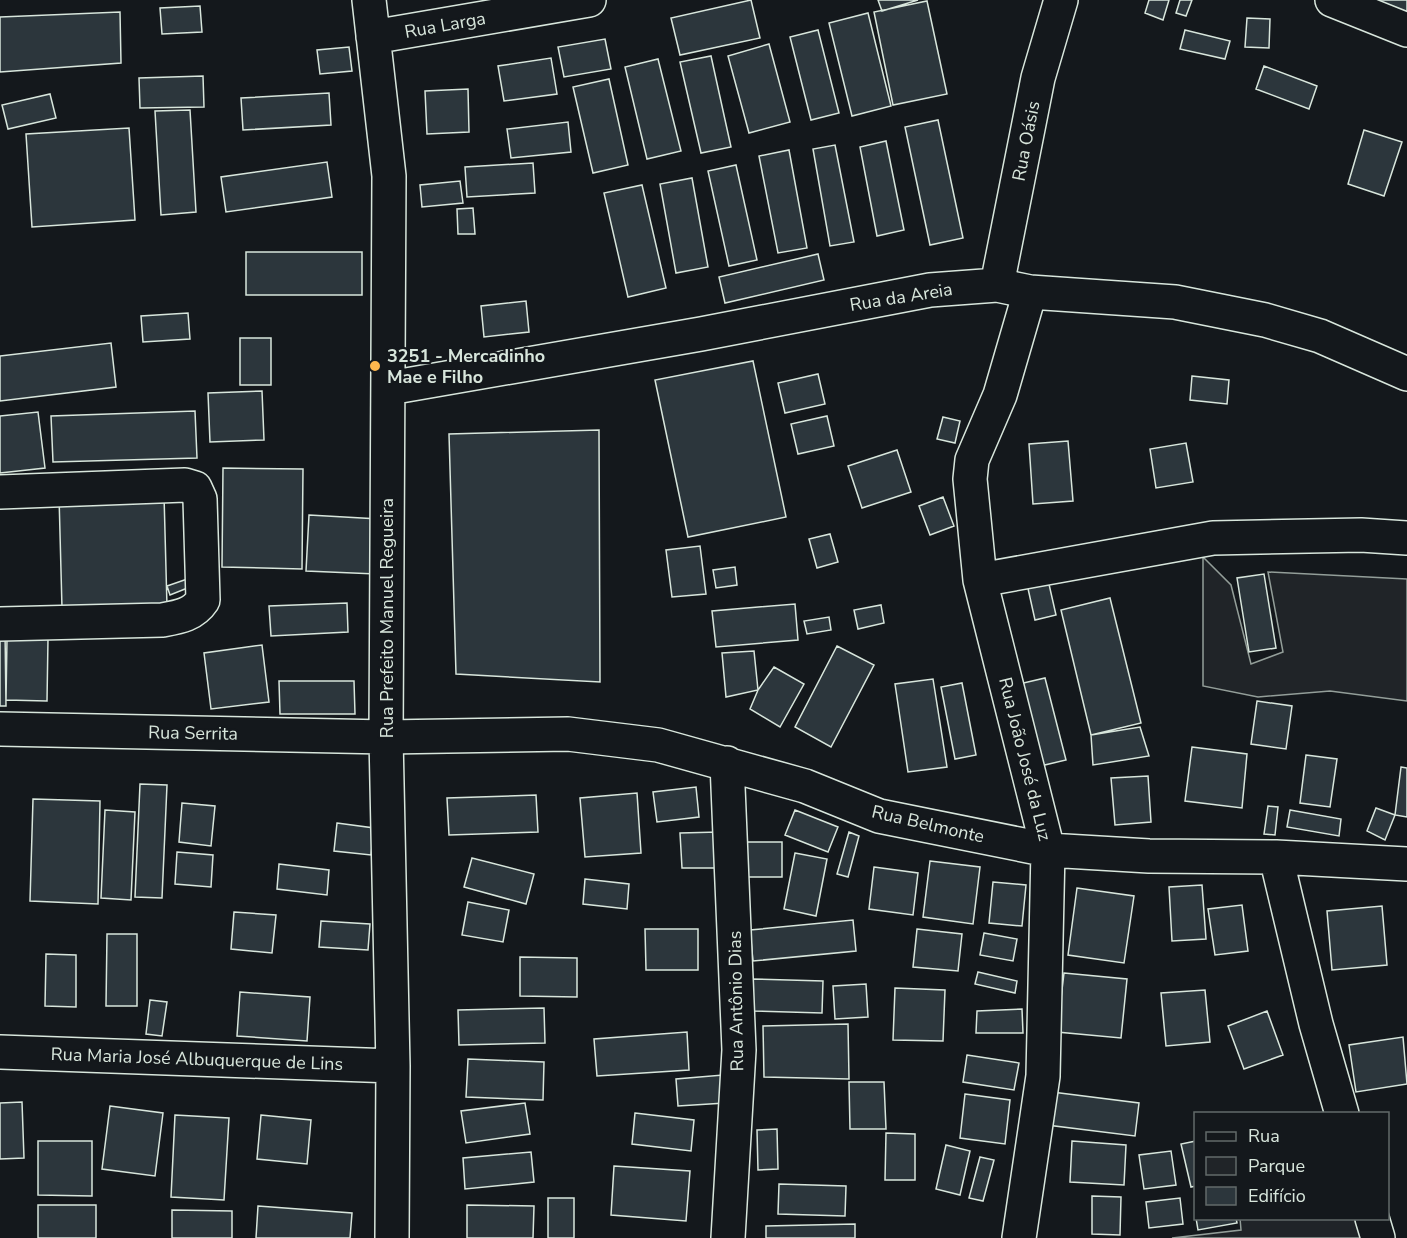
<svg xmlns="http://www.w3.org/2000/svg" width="1407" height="1238" font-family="'Nunito Sans',sans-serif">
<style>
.green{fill:#202428;stroke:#939e99;stroke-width:1.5}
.building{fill:#2c363c;stroke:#d8e6dc;stroke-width:1.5}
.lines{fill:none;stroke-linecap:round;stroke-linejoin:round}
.minor-casing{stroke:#d8e6dc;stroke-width:36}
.minor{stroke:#14181c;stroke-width:33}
.poi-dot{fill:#ffb74d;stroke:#14181c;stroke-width:2}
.labels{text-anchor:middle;stroke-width:4.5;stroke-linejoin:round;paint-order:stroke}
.street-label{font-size:18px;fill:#d8e6dc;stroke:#14181c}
.poi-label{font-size:18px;font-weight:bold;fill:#d8e6dc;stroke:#14181c;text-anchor:start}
</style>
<rect width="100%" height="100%" fill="#14181c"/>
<path class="green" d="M1203,557L1231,585L1251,664L1283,652L1268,572L1407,579V701L1330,691L1258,697L1203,686Z
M1240,1218L1356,1219L1361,1238H1172L1241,1230Z"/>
<path class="building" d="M751,0L760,38L680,55L671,18Z
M878,0H918L882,11Z
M1149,0H1169L1163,20L1145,13Z
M1180,0H1192L1186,16L1176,13Z
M1373,0H1407V14Z
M927,1L947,94L893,105L874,12Z
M200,6L202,32L162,34L160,8Z
M120,12L121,63L0,72V17Z
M868,13L891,106L852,116L829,23Z
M1247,18L1270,19L1269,48L1245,47Z
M818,30L839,113L811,120L790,37Z
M1185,30L1230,41L1225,59L1180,49Z
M605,39L611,69L564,77L558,47Z
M769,44L790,122L749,133L728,56Z
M349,47L352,71L320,74L317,50Z
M711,56L731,147L701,153L680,62Z
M551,58L557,94L504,101L498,66Z
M658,59L681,151L647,159L625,67Z
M1264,66L1317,86L1309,109L1256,89Z
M203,76L204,107L140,108L139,78Z
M609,79L628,165L593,173L573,87Z
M468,89L469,132L427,134L425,91Z
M329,93L331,125L243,130L241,98Z
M50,94L56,118L8,129L2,105Z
M190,110L196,212L161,215L155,111Z
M938,120L963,238L930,245L905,127Z
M568,122L571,152L511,158L507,129Z
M129,128L135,220L32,227L26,134Z
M1364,130L1402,142L1384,196L1348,184Z
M886,141L904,230L877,236L860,147Z
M835,145L854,242L830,246L813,149Z
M789,150L807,248L778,253L759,156Z
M327,162L332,197L226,212L221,177Z
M533,163L535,193L467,197L465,167Z
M736,165L757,260L729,266L708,171Z
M692,178L708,267L676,273L660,184Z
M460,181L463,203L422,207L420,185Z
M642,185L666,288L628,297L604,193Z
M473,208L475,234H458L457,209Z
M246,252H362V295H246Z
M818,254L824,280L725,303L719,277Z
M526,301L529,332L484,337L481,306Z
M188,313L190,339L143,342L141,316Z
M240,338H271V385H240Z
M111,343L116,387L0,401V356Z
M753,361L786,517L688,537L655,380Z
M818,374L825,404L785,413L778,383Z
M1192,376L1229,380L1227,404L1190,400Z
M262,391L264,440L210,442L208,393Z
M195,411L197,458L53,462L51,416Z
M38,412L45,468L0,473V416Z
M827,416L834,446L798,454L791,424Z
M943,417L960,421L955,443L937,439Z
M599,430L600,682L456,674L449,434Z
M1068,441L1073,501L1033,504L1029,444Z
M1186,443L1193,482L1156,488L1150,449Z
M897,450L911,492L862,508L848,466Z
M223,468L303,469L302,569L222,567Z
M164,495L167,606L62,608L59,496Z
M943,497L954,526L930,535L919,506Z
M309,515L379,519L376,574L306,571Z
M830,534L838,562L817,568L809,539Z
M700,546L706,594L672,597L666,550Z
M735,567L737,585L716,588L713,570Z
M1046,571L1056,615L1035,620L1025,575Z
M1264,574L1276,648L1249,652L1237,578Z
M193,577L195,585L170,595L167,586Z
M1110,598L1141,723L1091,735L1061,610Z
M347,603L348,632L271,636L269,606Z
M795,604L798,640L716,647L712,611Z
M881,605L884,623L858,629L854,610Z
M829,617L831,630L807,634L804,621Z
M5,631L6,706H0V632Z
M7,639H48L47,701L6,700Z
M262,645L269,702L211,709L204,653Z
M837,646L874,665L831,747L795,727Z
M754,651L758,690L726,697L722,653Z
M774,667L804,684L780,727L750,709L758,690Z
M1045,678L1066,760L1036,767L1015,685Z
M933,679L947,767L908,772L895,684Z
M279,681H354L355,714H280Z
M962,683L976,755L955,759L941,687Z
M1257,701L1292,706L1286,749L1251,744Z
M1140,727L1149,756L1093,765L1091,735Z
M1192,747L1247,754L1242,808L1185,801Z
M1306,755L1337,759L1330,807L1300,803Z
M1401,767L1407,768V817L1395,815Z
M1148,776L1151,822L1115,825L1111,778Z
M140,784L167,785L162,898L135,897Z
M696,787L699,817L657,822L653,792Z
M637,793L641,853L585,857L580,798Z
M536,795L538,832L449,835L447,798Z
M33,799L100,801L98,904L30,901Z
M182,803L215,806L211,846L179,842Z
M1268,806L1278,807L1275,835L1264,834Z
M1376,808L1395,815L1385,840L1367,831Z
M105,810L135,812L131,900L101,898Z
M795,810L838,827L828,852L785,835Z
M1290,810L1341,819L1339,836L1287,827Z
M337,823L374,828L371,855L334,851Z
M719,832L720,868H682L680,833Z
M849,832L859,836L848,877L837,874Z
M745,842H782V877H745Z
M177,852L213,855L211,887L175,884Z
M795,853L827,859L816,916L784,909Z
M472,858L534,874L526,904L464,887Z
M930,861L980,867L973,924L923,917Z
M279,864L329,870L327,895L277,889Z
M874,867L918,873L913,915L869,909Z
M585,879L629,884L627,909L583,904Z
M993,882L1026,885L1022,926L989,923Z
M1202,885L1206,939L1172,941L1169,887Z
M1077,888L1134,896L1124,963L1068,955Z
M468,902L509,910L503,942L462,935Z
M1242,905L1248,951L1215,955L1208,909Z
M1382,906L1387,965L1332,970L1327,911Z
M234,912L276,915L272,953L231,949Z
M853,920L856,951L753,961L750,930Z
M321,921L370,924L368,950L319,947Z
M645,929H698V970H646Z
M917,929L962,934L958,971L913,967Z
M984,933L1017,939L1013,961L980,955Z
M107,934H137V1006H106Z
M46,954L76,955V1007L45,1006Z
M520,957L577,958V997L520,996Z
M978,972L1017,981L1015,993L975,984Z
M1064,973L1127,979L1121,1038L1057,1032Z
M752,979L823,981L822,1013L752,1011Z
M866,984L868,1017L835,1019L833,986Z
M895,988L945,990L943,1041L893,1040Z
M1205,990L1210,1042L1166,1046L1161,993Z
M240,992L310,997L307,1041L237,1036Z
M150,1000L167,1002L162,1036L146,1034Z
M544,1008L545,1043L459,1045L458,1010Z
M1022,1009L1023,1033H976L977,1011Z
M1267,1011L1283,1055L1244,1069L1228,1026Z
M848,1024L849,1079L764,1077L763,1026Z
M687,1032L689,1070L597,1076L594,1039Z
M1403,1037L1407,1084L1356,1092L1349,1045Z
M967,1055L1019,1063L1014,1090L963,1082Z
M468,1059L544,1062L543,1100L466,1097Z
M723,1075L725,1103L678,1106L676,1079Z
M849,1082H884L886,1129H850Z
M1052,1092L1139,1103L1135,1136L1047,1125Z
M965,1094L1010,1100L1005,1144L960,1138Z
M22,1102L24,1158L0,1159V1103Z
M525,1103L530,1134L466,1143L461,1111Z
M110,1106L163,1113L155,1176L102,1169Z
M635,1113L694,1120L691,1151L632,1144Z
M175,1115L229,1118L224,1200L171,1197Z
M261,1115L311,1120L307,1164L257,1159Z
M777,1129L778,1169L758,1170L757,1130Z
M886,1133L915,1134V1180H885Z
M38,1141H92V1196L38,1195Z
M1072,1141L1126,1145L1124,1185L1070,1182Z
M1196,1141V1186L1191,1187L1181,1144Z
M946,1145L970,1151L960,1195L936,1189Z
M1171,1151L1176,1185L1144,1189L1139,1155Z
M531,1152L534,1182L465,1189L463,1158Z
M980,1157L994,1160L983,1201L969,1198Z
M614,1166L690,1171L686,1221L611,1215Z
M779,1184L846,1186L845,1216L778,1214Z
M1092,1196L1121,1197L1120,1235L1092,1234Z
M548,1198H574V1238H548Z
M1180,1198L1183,1224L1149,1228L1146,1202Z
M38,1205H96V1238H38Z
M467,1205L534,1206L533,1238H467Z
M258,1206L352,1213L350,1238H256Z
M172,1210L232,1211V1238H172Z
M1196,1218H1236L1237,1223L1198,1230Z
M855,1224V1238H766V1226Z"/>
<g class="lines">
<g class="minor-casing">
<path id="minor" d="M369,0L389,176L386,737L393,1066L392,1238
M1332,0L1407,30
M373,37L589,0
M997,285L1038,78L1061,0
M389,388L701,334L930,290L997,285L1030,292L1175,302L1265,320L1320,336L1407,374
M0,492L185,485L195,488L200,499L203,600C193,615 179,617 162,620L0,624
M980,580L1213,538L1361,535L1407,538
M0,729L386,737L568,734L658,745L805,786L879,816L1048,850L1149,856L1276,857L1407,864
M727,763L739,1050L728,1238
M1276,857L1316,1024L1342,1114
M0,1052L393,1066
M1372,1218L1378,1238
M1019,1238L1043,1076L1048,850L980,580L970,479L972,460L1000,395L1030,292"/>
</g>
<use href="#minor" class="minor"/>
</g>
<circle class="poi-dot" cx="375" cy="366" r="6"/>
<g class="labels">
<g class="street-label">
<text transform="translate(445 25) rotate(-10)" y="6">Rua Larga</text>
<text transform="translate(1026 141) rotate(-79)" y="6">Rua Oásis</text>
<text transform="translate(901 297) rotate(-9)" y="6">Rua da Areia</text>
<text transform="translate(387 618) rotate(-90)" y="6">Rua Prefeito Manuel Regueira</text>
<text transform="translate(193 733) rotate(1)" y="6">Rua Serrita</text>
<text transform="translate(1025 759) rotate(76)" y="6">Rua João José da Luz</text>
<text transform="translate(928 824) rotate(13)" y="6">Rua Belmonte</text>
<text transform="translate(736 1001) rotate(-91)" y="6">Rua Antônio Dias</text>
<text transform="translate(197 1059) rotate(2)" y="6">Rua Maria José Albuquerque de Lins</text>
</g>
<g class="poi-label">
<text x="387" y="362">3251 - Mercadinho<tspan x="387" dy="21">Mae e Filho</tspan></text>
</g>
</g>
<rect x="1194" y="1112" width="195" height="108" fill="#14181c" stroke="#626a69" stroke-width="1.5"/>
<rect x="1206" y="1132" width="30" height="9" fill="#14181c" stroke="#626a69" stroke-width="1.5"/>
<text x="1248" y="1142" font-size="18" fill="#d8e6dc">Rua</text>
<rect x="1206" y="1157" width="30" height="18" fill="#202428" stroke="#626a69" stroke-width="1.5"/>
<text x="1248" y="1172" font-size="18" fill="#d8e6dc">Parque</text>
<rect x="1206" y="1187" width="30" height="18" fill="#2c363c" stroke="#626a69" stroke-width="1.5"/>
<text x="1248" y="1202" font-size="18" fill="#d8e6dc">Edifício</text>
</svg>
